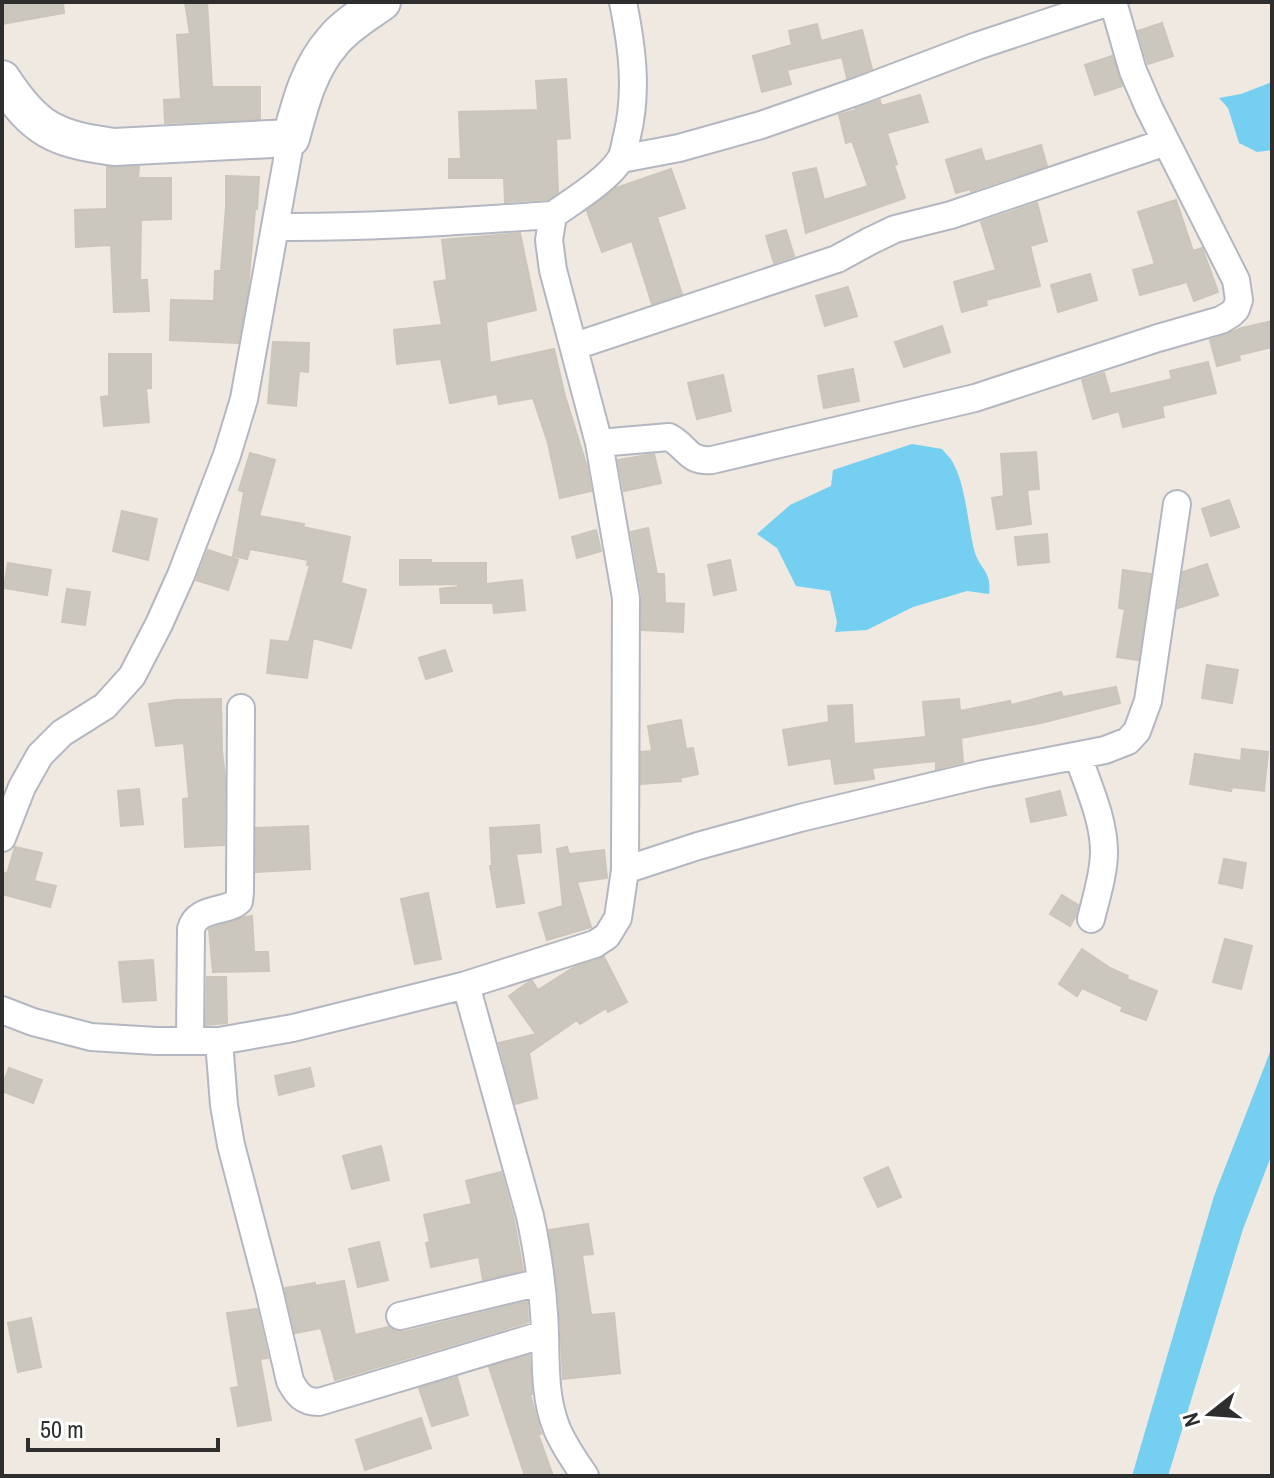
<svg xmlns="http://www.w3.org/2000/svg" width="1274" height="1478" font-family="'Archivo Narrow',sans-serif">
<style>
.water{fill:#75cff0}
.building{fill:#cbc7bf;stroke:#cbc5ba;stroke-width:2}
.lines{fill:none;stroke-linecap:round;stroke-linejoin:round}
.street-casing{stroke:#b4b7c1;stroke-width:30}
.secondary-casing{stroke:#b4b7c1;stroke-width:40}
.street{stroke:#fff;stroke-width:26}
.secondary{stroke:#fff;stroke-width:36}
</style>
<rect width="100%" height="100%" fill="#efe9e1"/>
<path class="water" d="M1272,82V150L1257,152L1239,143L1228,108L1219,98L1241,94Z
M912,444L942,449C946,454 952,459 954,465C966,487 968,527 975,553C980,569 992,571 989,594L967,591L913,607L867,630L835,632L837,622L830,591L796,586L777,548L757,534L790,505L831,486L833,470Z
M1272,1047V1154L1243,1229L1168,1476H1132L1214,1196Z"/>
<path class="building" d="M2,2H63L64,13L2,24Z
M185,2H207L212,87H260V119L165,123L164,100L181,99L177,35L190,34Z
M1162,23L1173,56L1148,64L1138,31Z
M817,24L821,41L862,30L872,69L847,78L842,57L787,70L791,84L762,92L753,56L792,45L789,31Z
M1112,56L1122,86L1095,95L1085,65Z
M566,79L570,138L556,139L558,192L548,199L505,202L504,178H449V159H461L459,112L538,110L536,81Z
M920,95L928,122L887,133L897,164L894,165L905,198L806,233L793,173L816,168L824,200L868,186L852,141L846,143L839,115L856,110V109L880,100L881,106Z
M1041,145L1047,166L971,191L970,189L956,193L946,160L981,149L985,162Z
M107,167H139L138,178H171V219L141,220L140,280H147L149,311L114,312L111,245L76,247L75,210L107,209Z
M671,169L685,208L657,217L682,294L652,304L632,241L602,252L587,211L616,188Z
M226,176L259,177L257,209H255L248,289L238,343L170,340L171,300L214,301L215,271H221L226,207Z
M1176,200L1193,251L1202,248L1218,292L1194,301L1187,282L1140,295L1133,270L1155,264L1138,212Z
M1037,203L1047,241L1030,246L1040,286L986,300L987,305L962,312L954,282L996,270L981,222Z
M786,230L794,256L774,263L766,236Z
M520,233L536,310L486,322L490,363L554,349L565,396L587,467L591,491L560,498L548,443L533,398L499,404L497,394L450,403L441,359L397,364L394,330L442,325L434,282L447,280L442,240Z
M1090,274L1097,300L1058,312L1051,285Z
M848,287L857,316L825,326L816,296Z
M1272,321V347L1239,355L1240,360L1217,366L1210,340L1242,328Z
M942,326L950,352L904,367L895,342Z
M273,342L309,343L308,372L299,371L296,406L268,403Z
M109,354H151V388H146L149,422L104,426L101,397L109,396Z
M1208,362L1216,393L1162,406L1164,417L1123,427L1119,411L1093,419L1082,380L1104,373L1110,394L1172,379L1170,371Z
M853,369L859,401L824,408L818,376Z
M723,375L731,411L697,419L688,383Z
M1036,452L1039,489L1027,490L1031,524L997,529L992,498L1004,496L1001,454Z
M250,453L275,460L259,516L304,524L303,527L350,537L341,583L366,590L351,648L313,638L307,678L267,673L271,640L289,642L310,565H307L308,560L250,549L247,559L233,556L244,492L239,490Z
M654,454L661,483L624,491L618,460Z
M1229,500L1239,527L1211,536L1202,509Z
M122,511L157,519L148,560L113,551Z
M648,528L657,574H664L665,603L684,604L683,632L642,630V596L631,532Z
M596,530L601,551L577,558L572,537Z
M1047,534L1049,562L1018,565L1015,537Z
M208,550L238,560L228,590L196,580Z
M400,560H431V563H486V584L522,580L525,610L494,613L493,603H441L440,589L458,587V584L400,585Z
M730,560L736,590L714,595L708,565Z
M8,563L51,570L47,595L4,588Z
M1207,564L1218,595L1178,608L1183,572Z
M1123,570L1151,574L1138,660L1117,657L1125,609L1119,608Z
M67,589L90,592L85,625L62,622Z
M445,650L452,671L426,679L419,658Z
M1207,665L1238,670L1232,703L1202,698Z
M1116,687L1120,703L1041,723L961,738L963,762L936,769V761L872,768L874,779L835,784L831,758L789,765L783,730L829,722L828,706L852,705L854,744L926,737L923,702L959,699L960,711L1010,701L1011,705L1061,692L1063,697Z
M221,699L222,750L225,779L224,845L185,847L183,799L189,798L184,743L156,746L149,704L175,700Z
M681,720L686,749L693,748L698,774L680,778L681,781L641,784V752L652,751L648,726Z
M1242,749L1268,752L1264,791L1232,787L1231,791L1190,784L1195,754L1241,761Z
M139,789L143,824L121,826L118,791Z
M1060,791L1066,815L1031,822L1026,799Z
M539,825L541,852L516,854L524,903L497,907L490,866H492L490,828Z
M308,826L310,869L256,872V828Z
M15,847L42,853L34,881L56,886L50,907L2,894V872L7,874Z
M567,847L569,854L604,850L607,878L577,882L591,927L547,940L539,913L563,906L557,849Z
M1224,859L1246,863L1242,888L1219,883Z
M428,893L441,959L415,964L401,899Z
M1062,895L1078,905L1075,917L1070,926L1050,914Z
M252,916L254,952H268L269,971L213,972L209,929L245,917Z
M1225,939L1252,946L1241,989L1213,982Z
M1082,949L1110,968L1128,976L1127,979L1157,991L1146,1020L1121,1011L1123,1007L1082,988L1077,996L1059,984Z
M604,957L627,1002L608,1012L606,1008L580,1024L577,1020L529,1053L537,1098L515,1104L499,1043L536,1034L509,996L530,981H532L538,990L573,968Z
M153,960L156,1000L123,1002L119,962Z
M207,977H226L227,1023L206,1025Z
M9,1068L42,1080L33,1103L2,1091V1086Z
M310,1068L314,1086L279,1095L275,1076Z
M381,1146L389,1180L352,1189L343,1156Z
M888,1167L901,1197L878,1207L864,1178Z
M501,1172L514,1220L523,1270L483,1280L479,1257L431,1267L426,1243L430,1242L424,1215L472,1204L466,1181Z
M588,1224L593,1254L582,1255L591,1315L614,1313L620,1373L563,1379L559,1299L549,1230Z
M379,1242L388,1280L358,1287L349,1249Z
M344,1281L355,1335L388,1327L395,1331L404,1332L527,1302L528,1322L335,1380L321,1328L295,1333L285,1288L315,1283V1286Z
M257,1309L268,1358L260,1359L271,1420L238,1426L231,1388L239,1387L227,1313Z
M31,1318L41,1367L18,1372L8,1323Z
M529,1355L532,1394H530L541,1434H538L553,1476H525L489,1367Z
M457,1377L468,1415L432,1426L419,1388Z
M421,1418L431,1448L365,1470L356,1440Z"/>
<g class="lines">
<g class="street-casing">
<path id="street" d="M621,159L679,148L761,125L861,90L977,46L1109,2
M553,215C574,200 606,181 620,160C624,154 625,144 627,136C638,91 632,47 623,2
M275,227C368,228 461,221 553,215L549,240L553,270L599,443L626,598L625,870L618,918L607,936L595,944L466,985L530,1216C537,1249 542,1281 544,1313C547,1351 542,1393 557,1429C564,1446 575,1461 585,1476
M575,346L837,259L870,241L895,229L951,215L1166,142
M599,443L669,437C688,447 687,462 712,460L975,398L1158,338L1221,320L1231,314L1236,309L1239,300L1236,280L1149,108L1133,71L1113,2
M1078,756C1088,786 1104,819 1104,852C1104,874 1096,898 1091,919
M2,838L22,787L40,755L62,733L105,706L132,676L159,624L181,575L227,455L244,399L291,138
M625,870L698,846L800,818L983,774L1105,750L1128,741L1137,731L1148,701L1177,504
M2,1010L33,1022L91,1037L156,1041H219L293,1028L466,985
M190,1041L191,929C196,909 219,912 235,904L239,901L240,892L241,708
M219,1041L224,1105L231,1145L269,1290L290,1381C297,1394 303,1402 319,1402L545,1334
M400,1316L541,1282"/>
</g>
<g class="secondary-casing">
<path id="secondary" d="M2,79C35,130 55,139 114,147L291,138C300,104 309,68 333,41C346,25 365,14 382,2"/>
</g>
<use href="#street" class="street"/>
<use href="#secondary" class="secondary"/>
</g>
<rect width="1274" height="1478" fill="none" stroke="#2e2e2e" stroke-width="8"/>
<g transform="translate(1210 1414) rotate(253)" stroke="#ffffff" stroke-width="6" paint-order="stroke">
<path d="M0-6L14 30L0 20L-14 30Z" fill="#2e2e2e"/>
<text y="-12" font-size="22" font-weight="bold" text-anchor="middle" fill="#2e2e2e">N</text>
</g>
<path d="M28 1438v12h190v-12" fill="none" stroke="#2e2e2e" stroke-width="4"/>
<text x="40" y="1438" font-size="24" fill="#2e2e2e" stroke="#ffffff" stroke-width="6" paint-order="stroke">50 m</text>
</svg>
